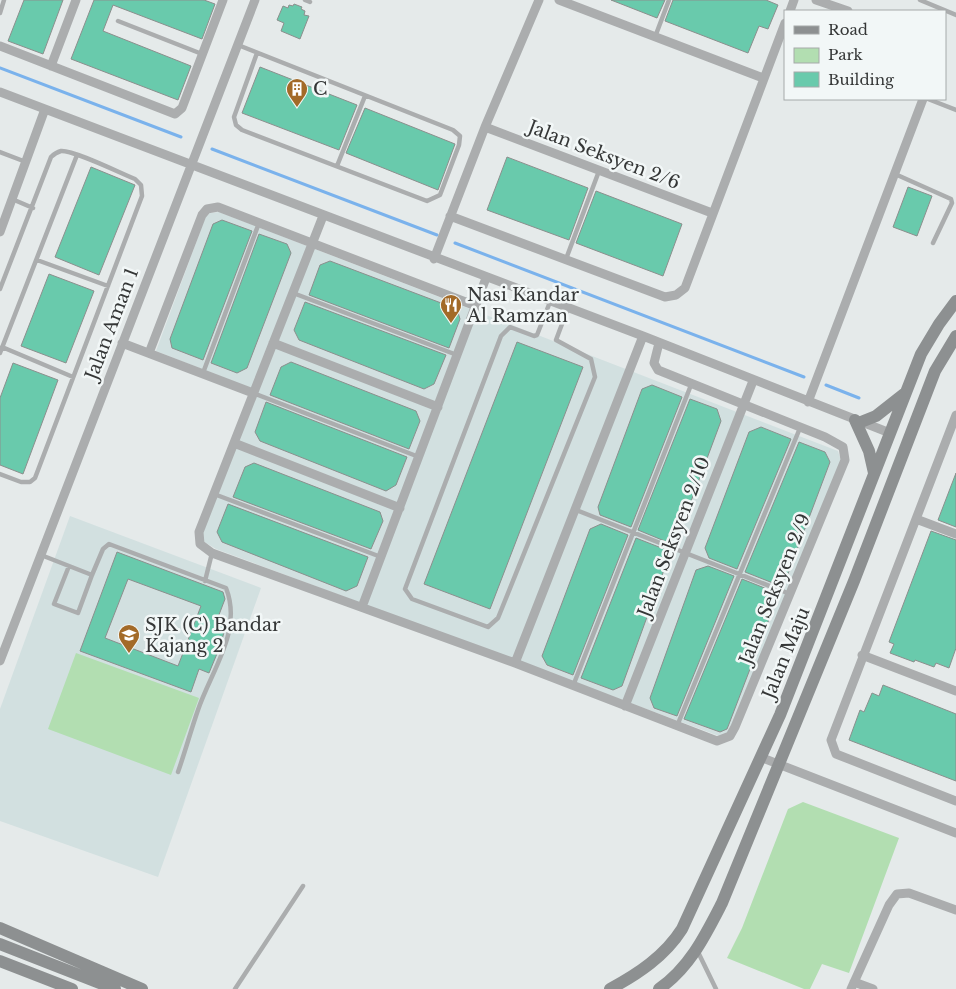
<svg xmlns="http://www.w3.org/2000/svg" width="956" height="989" font-family="'Libre Baskerville',serif">
<style>
.built{fill:#d2e0e0}
.green{fill:#b2deb1}
.lines{fill:none;stroke-linecap:round;stroke-linejoin:round}
.stream{stroke:#7ab2ec;stroke-width:3}
.building{fill:#69caac;stroke:#8b8f8d;fill-rule:evenodd}
.lane{stroke:#abadae;stroke-width:4.5}
.street{stroke:#abadae;stroke-width:9}
.secondary{stroke:#8d9091;stroke-width:12}
.labels{text-anchor:middle;stroke-width:5;stroke-linejoin:round;paint-order:stroke}
.poi-label{font-size:18px;fill:#353737;stroke:#f2f7f7;text-anchor:start}
.street-label{font-size:18px;fill:#353737;stroke:#f2f7f7}
</style>
<rect width="100%" height="100%" fill="#e5eaea"/>
<path class="built" d="M219,212L838,451L841,461L733,725L727,733L719,736L216,549L203,541V532L258,391L156,351L206,216L210,213Z
M70,516L261,588L158,877L0,821V709Z"/>
<path class="green" d="M76,653L199,698L171,775L48,729Z
M803,802L899,838L849,973L822,964L810,989H804L727,958L742,928L788,809Z"/>
<g class="lines">
<path class="stream" d="M0,68L181,137
M212,149L437,235
M455,243L804,377
M826,385L859,398"/>
</g>
<path class="building" d="M24,0H63L43,54L8,41Z
M94,0H204L215,4L202,39L113,5L103,31L191,66L178,100L71,59Z
M611,0H665L657,18Z
M673,0H766L778,5L768,29L759,26L748,53L665,21Z
M294,4L302,7L301,9L305,11L304,15L309,16L300,39L281,31L284,23L277,20L283,6L288,8L289,5L293,6Z
M260,67L357,105L339,150L242,113Z
M365,108L455,144L438,190L346,153Z
M507,157L588,188L569,240L487,210Z
M91,167L135,185L99,275L55,257Z
M908,187L932,196L917,236L893,227Z
M596,191L682,224L663,276L576,243Z
M222,220L252,231L203,360L172,348L170,339L213,224Z
M259,234L287,244L291,253L247,368L237,373L211,363Z
M330,261L457,309L460,319L449,348L309,295L320,265Z
M49,274L94,291L66,363L21,346Z
M305,302L446,355L434,384L424,389L299,340L294,330Z
M517,342L583,367L490,609L424,584Z
M291,362L416,411L420,421L409,449L270,395L281,367Z
M13,363L58,380L23,474L0,465V398Z
M652,385L682,397L631,527L600,515L598,507L642,389Z
M690,399L717,409L721,421L678,536L667,542L638,530Z
M266,402L407,457L396,485L386,491L260,441L255,432Z
M761,427L791,439L737,569L709,558L705,548L749,432Z
M799,442L825,452L830,462L786,579L773,583L745,572Z
M254,463L380,512L383,521L371,549L233,497L245,467Z
M956,473V527L938,520Z
M228,504L368,557L357,586L346,591L222,542L217,532Z
M601,524L628,535L573,675L547,665L542,656L590,529Z
M931,531L956,540V648L949,668L936,663L934,667L915,660L914,662L890,653L894,644L889,642Z
M636,538L664,549L668,559L622,686L613,690L581,678Z
M117,552L223,592L225,599L217,620L226,624L221,644L209,673L199,669L191,692L80,651ZM128,579L201,606L178,666L105,638Z
M708,566L734,576L677,716L654,708L650,698L696,570Z
M742,579L772,591L776,601L729,724L727,729L720,732L684,719Z
M883,685L956,714V781L849,740L860,710L864,712L872,693L879,696Z"/>
<g class="lines">
<path class="lane" d="M305,0L310,2
M920,0L956,15
M0,13L4,0
M118,21L202,54
M655,37L669,0
M238,45L453,130L460,136L459,145L440,195L427,201L242,130L236,125L234,117L257,53
M928,99L956,110
M0,152L26,162
M337,166L365,96
M895,174L951,199L952,203L933,243
M12,199L33,208
M566,259L599,171
M37,260L108,286
M0,289L51,157C54,154 57,152 61,151C74,150 120,173 135,179L141,185L142,196L35,478L30,482H21L0,474
M293,293L457,355
M550,302L537,335L534,336L510,327L501,336L405,589L412,599L488,627L498,618L595,377L591,359L556,340L568,308
M2,347L73,377
M0,353L77,155
M203,373L259,223
M253,393L419,457
M214,494L381,557
M576,510L790,594
M41,555L92,575L103,549L109,544L226,588C243,631 211,671 198,710C191,730 185,752 178,772
M69,566L54,604L78,613L92,575
M205,581L212,553
M573,686L691,385
M677,726L800,428
M698,952L716,989
M235,989L303,886"/>
<path class="street" d="M559,0L763,78
M816,0L848,11
M790,11L794,0
M0,46L175,114L182,108L223,0
M51,66L76,0
M0,92L643,336L890,433
M485,127L712,213
M323,216L199,532L200,544L212,553L515,663L717,741L730,736L735,727L845,460L843,447L825,437L658,370L654,363L659,343
M450,216L665,297L676,295L685,288L785,23
M0,232L45,109
M434,259L485,127L539,0
M122,343L253,393
M273,343L438,407
M149,353L202,215L207,209L218,207L476,306
M808,402L923,99
M956,415L831,740L836,754L956,801
M234,443L400,508
M916,519L956,534
M362,607L486,278
M862,655L956,691
M0,661L255,0
M515,663L643,336
M625,706L753,381
M760,757L956,833
M854,982L873,989
M851,989L889,905L897,894L909,893L956,910"/>
<path class="secondary" d="M855,420L869,451L874,473
M861,422L876,416L904,394
M0,928L142,989
M0,944L115,989
M0,961L72,989
M610,989C638,974 665,956 682,929L780,715L921,354L939,324L956,301
M659,989C690,967 705,936 722,903L854,581L935,371L956,336"/>
</g>
<defs>
<g id="building-pin" transform="scale(1.125)"><path d="M0 17L-7.5 6A9.5 9.5 0 1 1 7.5 6Z" fill="#a36a28" stroke="#f2f7f7"/><path d="M-4-6H4V6H1V3H-1V6H-4ZM-2.5-4.3h1.7v1.8h-1.7ZM.8-4.3h1.7v1.8H.8ZM-2.5-1h1.7V.8h-1.7ZM.8-1h1.7V.8H.8Z" fill="#fff"/></g>
<g id="restaurant-pin" transform="scale(1.125)"><path d="M0 17L-7.5 6A9.5 9.5 0 1 1 7.5 6Z" fill="#a36a28" stroke="#f2f7f7"/><path d="M-5-6h1v4h1v-4h1v4h1v-4h1v5L-1.5 .5V6h-2V.5L-5-1ZM5-6V6H3V1.5H1.5Q1.5-4 5-6Z" fill="#fff"/></g>
<g id="school-pin" transform="scale(1.125)"><path d="M0 17L-7.5 6A9.5 9.5 0 1 1 7.5 6Z" fill="#a36a28" stroke="#f2f7f7"/><path d="M0-5L7-2L0 1L-7-2ZM-4 1L0 2.5L4 1V4Q0 6-4 4Z" fill="#fff"/></g>
</defs>
<g fill-rule="evenodd">
<use href="#building-pin" x="297" y="89"/>
<use href="#restaurant-pin" x="451" y="305"/>
<use href="#school-pin" x="129" y="635"/>
</g>
<g class="labels">
<g class="poi-label">
<text x="313" y="95">C</text>
<text x="467" y="301">Nasi Kandar<tspan x="467" dy="21">Al Ramzan</tspan></text>
<text x="145" y="631">SJK (C) Bandar<tspan x="145" dy="21">Kajang 2</tspan></text>
</g>
<g class="street-label">
<text transform="translate(604 155) rotate(21)" y="6">Jalan Seksyen 2/6</text>
<text transform="translate(112 324) rotate(-69)" y="6">Jalan Aman 1</text>
<text transform="translate(674 537) rotate(-69)" y="6">Jalan Seksyen 2/10</text>
<text transform="translate(775 589) rotate(-68)" y="6">Jalan Seksyen 2/9</text>
<text transform="translate(786 653) rotate(-68)" y="6">Jalan Maju</text>
</g>
</g>
<rect x="784" y="10" width="162" height="90" fill="#f2f7f7" stroke="#a6aaaa"/>
<rect x="794" y="26" width="25" height="8" fill="#8d9091" stroke="#a6aaaa"/>
<text x="828" y="35" font-size="15" fill="#353737">Road</text>
<rect x="794" y="48" width="25" height="15" fill="#b2deb1" stroke="#a6aaaa"/>
<text x="828" y="60" font-size="15" fill="#353737">Park</text>
<rect x="794" y="72" width="25" height="15" fill="#69caac" stroke="#a6aaaa"/>
<text x="828" y="85" font-size="15" fill="#353737">Building</text>
</svg>
